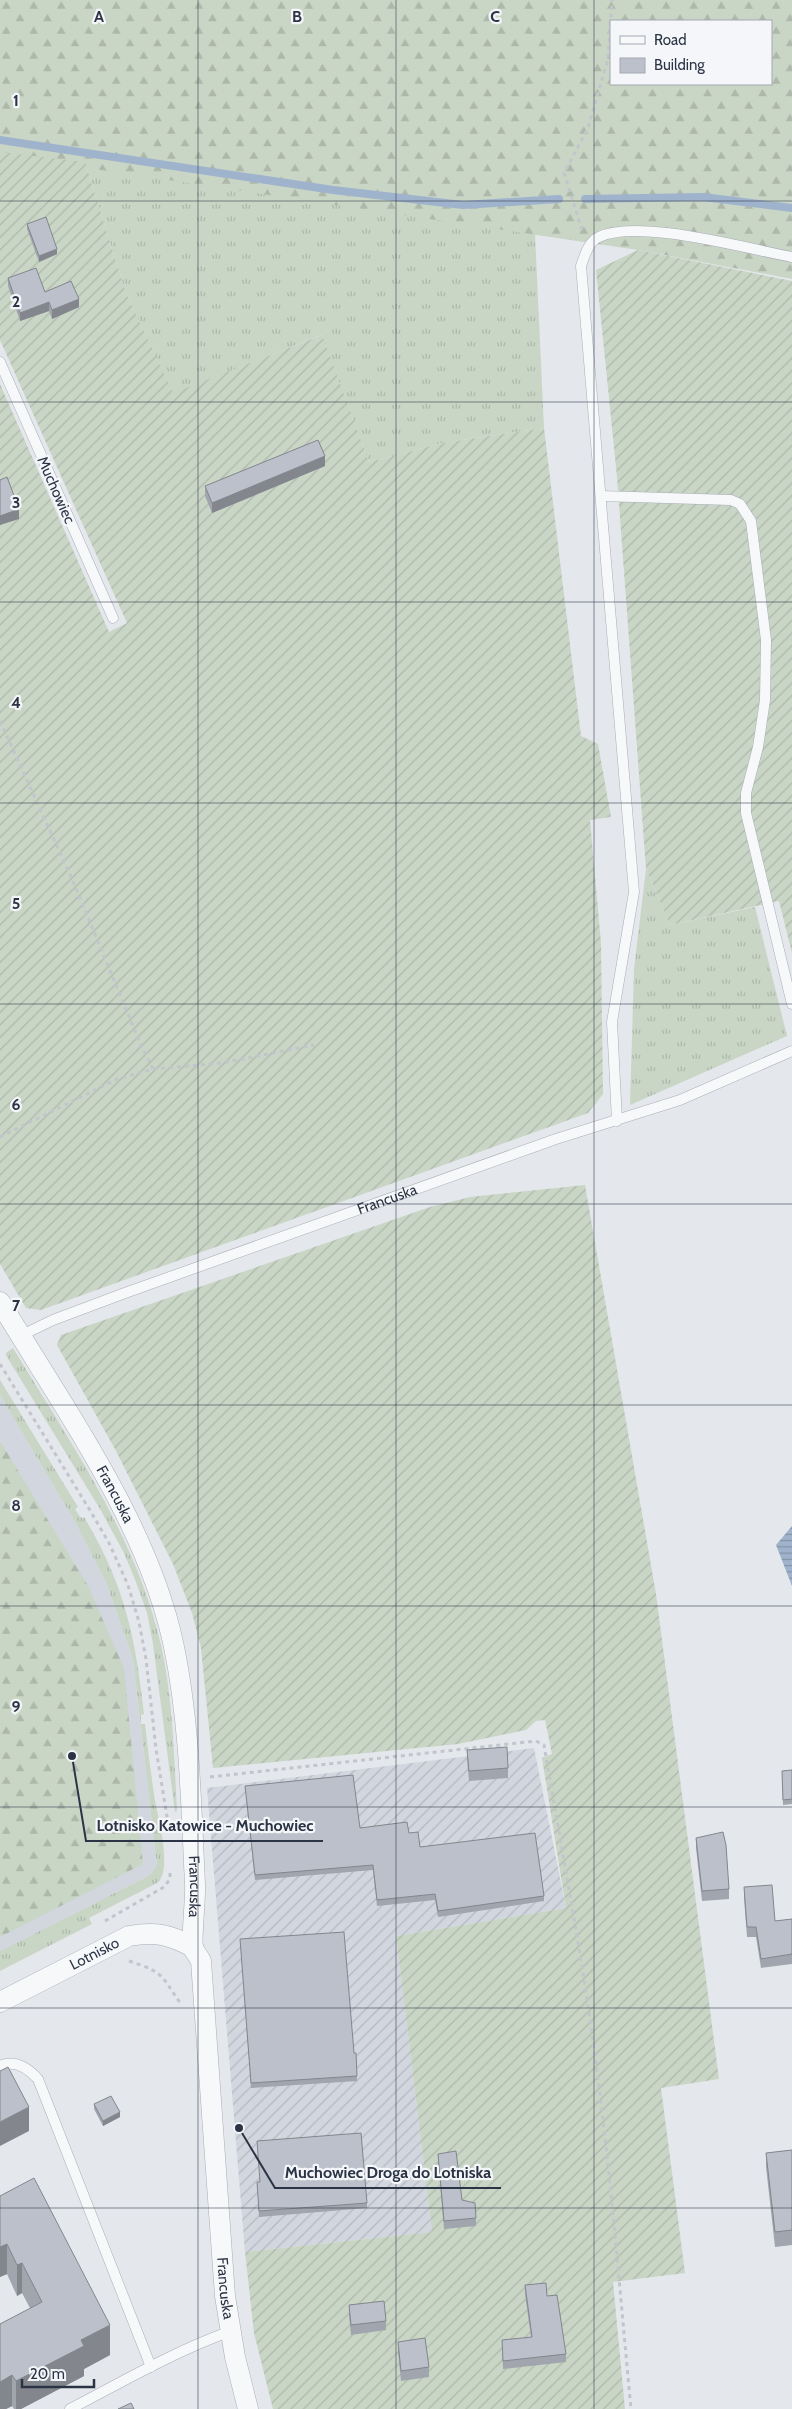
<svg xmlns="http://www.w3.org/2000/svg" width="792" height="2409" font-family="Cabin,sans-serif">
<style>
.built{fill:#d2d6de}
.industrial{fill:url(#industrial-furrows)}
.grass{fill:url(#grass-tufts)}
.forest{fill:url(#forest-firs);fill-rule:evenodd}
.garden{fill:url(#garden-furrows)}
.water{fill:url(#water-rules)}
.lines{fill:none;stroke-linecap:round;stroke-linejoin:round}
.stream{stroke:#9fb4cc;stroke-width:8}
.lane-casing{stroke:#a9aeb7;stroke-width:11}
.street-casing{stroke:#a9aeb7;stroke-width:21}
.path{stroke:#c2c5cb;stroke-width:3;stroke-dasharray:4 4;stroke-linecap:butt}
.lane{stroke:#f7f8fa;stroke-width:10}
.street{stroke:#f7f8fa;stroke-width:20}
.wall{fill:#a1a5ae}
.shaded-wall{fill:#83868d}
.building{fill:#bbc0ca;stroke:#83868d}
.grid{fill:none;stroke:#2b3445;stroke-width:1;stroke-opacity:0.55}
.labels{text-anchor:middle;stroke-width:4.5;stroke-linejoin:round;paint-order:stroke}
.street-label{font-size:15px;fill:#2b3445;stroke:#f4f6f9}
.grid-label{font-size:16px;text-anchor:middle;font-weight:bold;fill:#2b3445;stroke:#f4f6f9;stroke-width:4.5;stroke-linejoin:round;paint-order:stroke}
.leader{fill:none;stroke:#2b3445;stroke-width:2}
.callout-dot{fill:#2b3445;stroke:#f4f6f9;stroke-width:2}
.callout-label{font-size:16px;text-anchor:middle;font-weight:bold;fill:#2b3445;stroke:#f4f6f9;stroke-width:4.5;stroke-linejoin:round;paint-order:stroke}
</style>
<defs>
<pattern id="industrial-furrows" width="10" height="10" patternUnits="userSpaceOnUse" patternTransform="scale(1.25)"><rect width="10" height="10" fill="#d2d6de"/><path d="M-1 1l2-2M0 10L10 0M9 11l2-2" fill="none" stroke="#b4b8c0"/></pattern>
<pattern id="grass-tufts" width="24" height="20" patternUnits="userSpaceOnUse" patternTransform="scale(1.25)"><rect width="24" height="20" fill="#c9d6c5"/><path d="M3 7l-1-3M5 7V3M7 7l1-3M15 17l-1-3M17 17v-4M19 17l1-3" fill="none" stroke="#adb8ab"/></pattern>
<pattern id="forest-firs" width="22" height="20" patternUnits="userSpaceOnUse" patternTransform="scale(1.25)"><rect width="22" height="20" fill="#c9d6c5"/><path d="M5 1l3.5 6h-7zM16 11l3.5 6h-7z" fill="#adb8ab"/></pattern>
<pattern id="garden-furrows" width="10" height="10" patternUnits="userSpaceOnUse" patternTransform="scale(1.25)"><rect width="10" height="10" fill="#c9d6c5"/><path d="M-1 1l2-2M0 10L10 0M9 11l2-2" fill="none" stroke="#adb8ab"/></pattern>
<pattern id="water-rules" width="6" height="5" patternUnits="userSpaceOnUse" patternTransform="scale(1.25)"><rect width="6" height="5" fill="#9fb4cc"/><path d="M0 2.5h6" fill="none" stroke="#8293a7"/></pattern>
</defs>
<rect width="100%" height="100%" fill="#e4e7ec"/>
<path class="built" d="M0,1395L75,1522L106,1582L133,1659L157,1865L150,1875L0,1951Z"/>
<path class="industrial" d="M534,1748L566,1908L396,1936L432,2232L245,2252L207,1788Z"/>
<path class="grass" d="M85,162L535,234L544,428L442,443L369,462L321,335L173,394L126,293Z
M646,869L670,925L755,907L787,1036L630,1105L634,969Z
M13,1348C70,1442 136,1536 161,1645C173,1699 174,1756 177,1811L175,1812L153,1644L147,1613L136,1582L124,1553L100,1509L7,1357L6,1353Z
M0,1380L78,1507L75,1509L81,1518L84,1517C125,1586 135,1635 144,1714L141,1715V1724H145C148,1750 151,1775 155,1801C158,1818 173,1871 157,1883L89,1918L92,1924L0,1971V1951L150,1875L157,1865L133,1659L106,1582L75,1522L0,1395Z"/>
<path class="forest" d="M0,0H792V279L638,250L0,155ZM611,21H771V84H611Z
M0,1441L88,1586L124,1668L143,1864L0,1937Z"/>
<path class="garden" d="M0,152L85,162L126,293L173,393L322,335L369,462L442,443L544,428L581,736L598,744L611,817L590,820L601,943L603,1094L588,1113L41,1310L26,1308L0,1264V384L109,632L127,623L0,340Z
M638,250L792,281V953L779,901L670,925L646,869L617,477L596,270Z
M585,1185L656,1594L719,2079L661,2088L685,2273L613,2282L625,2409H273L254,2333L245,2252L432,2232L396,1936L566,1908L542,1758L552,1754L545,1720L536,1721L526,1730L458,1744L213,1768L201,1648L192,1613L173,1564L116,1451L57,1345L61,1335L430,1207L470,1197Z"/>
<path class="water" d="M792,1526V1586L776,1545Z"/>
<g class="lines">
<path class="stream" d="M0,140L333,190L463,205L559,199
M585,199L703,197L792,208"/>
<g class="lane-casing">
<g id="lane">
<path d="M0,362L113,618"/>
<path d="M601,496L731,500L740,504L751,521L766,640L765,700L758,747L746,793V813L792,1004"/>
<path d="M617,1121L612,1022L634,892L581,266C585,255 588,242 599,237C637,218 748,249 792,257"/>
<path id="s1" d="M20,1336L53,1320L125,1293L556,1139L680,1100L792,1051"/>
<path d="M0,2066C15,2059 28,2068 38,2079L151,2367"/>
<path d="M70,2409C122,2382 175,2351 231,2331"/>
</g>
</g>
<g class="street-casing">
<g id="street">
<path id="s2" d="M0,1302C64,1409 149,1525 174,1647C190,1724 191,1806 195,1884C196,1897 191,1939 193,1948C195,1952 199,1957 201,1961L225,2296L235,2357L248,2409"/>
<path id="s3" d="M0,2002L129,1936C156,1931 170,1935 193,1947"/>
</g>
</g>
<path class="path" d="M582,230L564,173L588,128L608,59L612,0
M0,721L72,879L140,1043L153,1069
M0,1137L117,1079L153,1069L221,1063L314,1045
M0,1364L91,1512L109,1543L128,1585L139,1622L146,1659L156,1749L168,1823
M210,1777L536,1741L544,1745C562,1851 582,1956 596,2063C611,2178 620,2293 631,2409
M105,1921L164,1887L170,1879V1871
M129,1961C166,1973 160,1975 181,2004"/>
<use href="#lane" class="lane"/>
<use href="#street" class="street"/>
</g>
<path class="wall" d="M27,224L57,254L39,262L27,229Z
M8,278L45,292L79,307L52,319L49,311L20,321L8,286Z
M325,466L212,513L205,496V486Z
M467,1750L508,1768V1778L469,1781L467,1759Z
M792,1770V1804L783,1805L782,1771Z
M245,1786L360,1828L409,1833L420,1847L544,1896V1901L438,1917L435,1900L377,1906L373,1870L255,1880Z
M696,1838L729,1889V1899L702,1901L696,1848Z
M744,1887L775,1921L792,1919V1964L761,1968L756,1937H747L744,1897Z
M240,1939L354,2053H356L357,2081L251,2088Z
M94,2104L120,2117L103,2126L94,2109Z
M792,2150V2245L775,2247L766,2167V2153Z
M438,2154L462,2200L476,2218V2226L444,2229L438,2161Z
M257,2182H260L367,2203V2208L259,2217Z
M0,2196L110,2355L84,2369V2376L21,2409H14L12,2406L6,2409H0L30,2308L22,2293L17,2296L7,2274L0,2277Z
M525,2285L547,2296L566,2354V2362L503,2369L502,2340L531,2337L525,2294Z
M349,2305L386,2321V2330L351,2335L349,2315Z
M398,2342L429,2367V2377L401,2381L398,2352Z"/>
<path class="shaded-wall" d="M57,249V254L39,262V256Z
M79,299V307L52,319V310Z
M49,302V311L20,321V313Z
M325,456V466L212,513V503Z
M19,509V519L0,525V516Z
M29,2107V2131L0,2146V2122Z
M120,2112V2117L103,2126V2121Z
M7,2244V2274L0,2277V2247Z
M22,2263V2293L17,2296V2265Z
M110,2325V2355L84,2369V2376L21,2409H16V2381L81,2340Z
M12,2375V2406L6,2409H0V2382Z"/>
<path class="building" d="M46,217L57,249L39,256L27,224Z
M36,268L45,292L71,281L79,299L52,310L49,302L20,313L8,278Z
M318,440L325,456L212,503L205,486Z
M7,477L19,509L0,516V480Z
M507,1747L508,1768L469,1771L467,1750Z
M792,1770V1799L783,1800L782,1771Z
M353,1775L360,1828L407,1822L409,1833L418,1832L420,1847L535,1833L544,1896L438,1911L435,1894L377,1900L373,1865L255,1875L245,1786Z
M723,1832L726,1845L729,1889L702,1891L696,1838Z
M772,1885L775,1921L792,1919V1954L761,1959L756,1927H747L744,1887Z
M344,1932L354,2053H356L357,2076L251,2083L240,1939Z
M8,2067L29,2107L0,2122V2071Z
M111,2096L120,2112L103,2121L94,2104Z
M361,2133L367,2203L259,2211L257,2182H260L257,2141Z
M792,2150V2230L775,2232L766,2153Z
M456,2151L462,2200L475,2203L476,2218L444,2221L438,2154Z
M34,2178L110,2325L81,2340L84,2346L16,2381L12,2375L0,2382V2324L42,2302L22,2263L17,2265L7,2244L0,2247V2196Z
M546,2283L547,2296L557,2295L566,2354L503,2361L502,2340L532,2337L525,2285Z
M384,2301L386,2321L351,2325L349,2305Z
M425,2338L429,2367L401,2371L398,2342Z
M131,2403L134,2409H118Z"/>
<path class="grid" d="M198,0V2409M396,0V2409M594,0V2409M0,201H792M0,402H792M0,602H792M0,803H792M0,1004H792M0,1204H792M0,1405H792M0,1606H792M0,1807H792M0,2008H792M0,2208H792"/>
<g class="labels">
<g class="street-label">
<text transform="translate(56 490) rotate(66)" y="5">Muchowiec</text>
<text dy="5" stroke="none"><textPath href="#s1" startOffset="392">Francuska</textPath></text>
<text dy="5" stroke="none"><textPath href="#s2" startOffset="224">Francuska</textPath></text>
<text dy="5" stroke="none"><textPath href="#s2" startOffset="629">Francuska</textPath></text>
<text dy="5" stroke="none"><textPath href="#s3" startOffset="106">Lotnisko</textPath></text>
<text dy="5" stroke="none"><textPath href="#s2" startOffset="1034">Francuska</textPath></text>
</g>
</g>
<g class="grid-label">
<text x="99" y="22">A</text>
<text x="297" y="22">B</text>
<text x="495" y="22">C</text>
<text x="16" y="106">1</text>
<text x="16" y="307">2</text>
<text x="16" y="508">3</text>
<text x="16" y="708">4</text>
<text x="16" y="909">5</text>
<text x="16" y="1110">6</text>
<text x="16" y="1311">7</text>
<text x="16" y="1511">8</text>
<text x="16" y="1712">9</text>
</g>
<path class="leader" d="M72 1756L86 1841H323M239 2128L275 2188H501"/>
<g class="callout-dot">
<circle cx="72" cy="1756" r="5"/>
<circle cx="239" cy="2128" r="5"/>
</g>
<g class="callout-label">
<text x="205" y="1831">Lotnisko Katowice - Muchowiec</text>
<text x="388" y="2178">Muchowiec Droga do Lotniska</text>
</g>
<rect x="610" y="20" width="162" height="65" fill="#f4f6f9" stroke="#a4a8b1"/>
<rect x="620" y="36" width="25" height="8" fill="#f7f8fa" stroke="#a4a8b1"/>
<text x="654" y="45" font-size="15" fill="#2b3445">Road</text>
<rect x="620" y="58" width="25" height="15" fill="#bbc0ca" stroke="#a4a8b1"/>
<text x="654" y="70" font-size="15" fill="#2b3445">Building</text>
<path d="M22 2379v8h72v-8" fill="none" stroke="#2b3445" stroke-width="2.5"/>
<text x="30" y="2379" font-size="15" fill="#2b3445" stroke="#f4f6f9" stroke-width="4" paint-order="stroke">20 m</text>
</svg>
